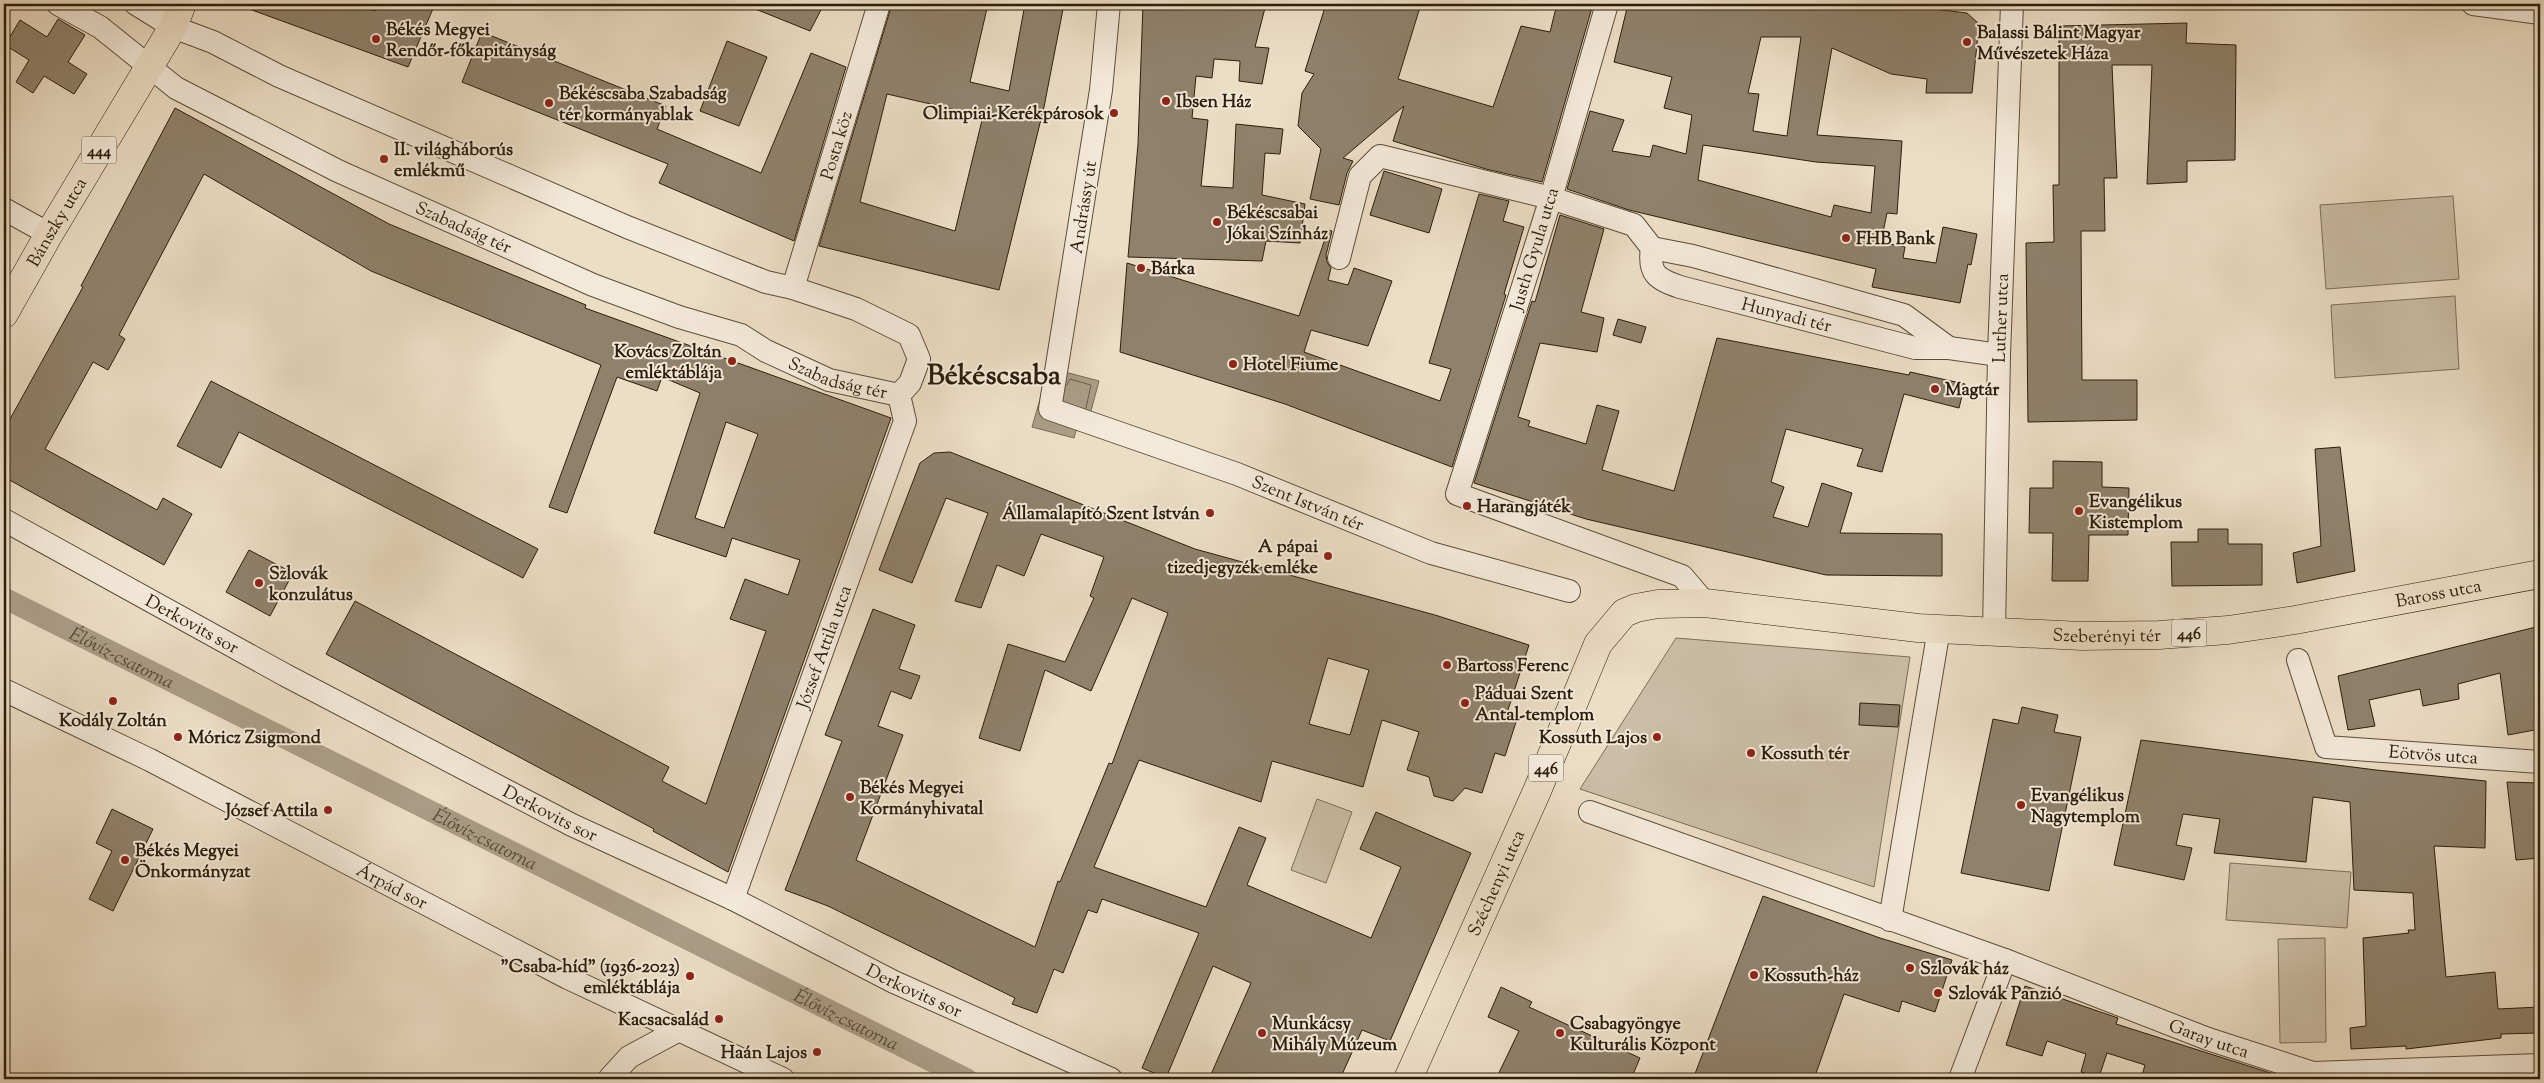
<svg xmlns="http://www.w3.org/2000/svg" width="2544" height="1083" font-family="'Sorts Mill Goudy',serif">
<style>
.green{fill:#cbbda6;stroke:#7c6e59}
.water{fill:#ab9c86;stroke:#786a55}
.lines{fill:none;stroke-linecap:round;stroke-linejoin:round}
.shore{stroke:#6c5d49;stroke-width:1}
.canal{stroke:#ab9c86;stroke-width:21}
.building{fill:#90816c;stroke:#2c1e0c;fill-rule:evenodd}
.street-casing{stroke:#5c4e3a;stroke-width:24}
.primary-casing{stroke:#2c1e0c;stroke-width:29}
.street{stroke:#f3e9d9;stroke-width:22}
.primary{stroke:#ecddc5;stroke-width:28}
.poi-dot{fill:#8f2418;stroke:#f3e9d9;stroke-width:2}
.labels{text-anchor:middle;stroke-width:4;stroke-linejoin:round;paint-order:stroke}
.shield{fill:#f3e9d9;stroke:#685b4a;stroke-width:1}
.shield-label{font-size:16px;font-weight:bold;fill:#2c1e0c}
.poi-label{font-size:18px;font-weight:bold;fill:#2c1e0c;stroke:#f3e9d9;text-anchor:start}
.street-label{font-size:18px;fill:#2c1e0c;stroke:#f3e9d9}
.water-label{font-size:19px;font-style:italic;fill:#584a37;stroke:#f3e9d9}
.town-label{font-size:28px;font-weight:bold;fill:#2c1e0c;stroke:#f3e9d9}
</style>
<rect width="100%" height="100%" fill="#ecddc5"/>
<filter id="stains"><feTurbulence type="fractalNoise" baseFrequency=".004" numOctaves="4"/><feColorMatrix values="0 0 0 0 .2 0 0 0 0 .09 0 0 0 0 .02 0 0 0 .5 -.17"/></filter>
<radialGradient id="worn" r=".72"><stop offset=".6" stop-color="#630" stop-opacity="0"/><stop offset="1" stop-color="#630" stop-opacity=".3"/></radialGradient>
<path class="green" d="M2453,196L2459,279L2326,289L2320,205Z
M2455,296L2459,369L2335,378L2331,305Z
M1676,638L1910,657L1874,887L1580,789Z
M1317,799L1352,812L1326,883L1291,870Z
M2230,863L2351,872L2347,928L2226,920Z
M2325,938L2326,1042L2280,1043L2278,939Z"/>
<path class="water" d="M1065,372L1099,381L1088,422L1079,420L1074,438L1032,427L1041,396Z"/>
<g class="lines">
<path class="shore" d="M1067,385L1070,379L1091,385L1086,408"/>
<path class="canal" id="s1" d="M4,598L967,1079"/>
</g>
<path class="building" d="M241,4H358L375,11L378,4H435L408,67L241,6Z
M743,4H824L810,31Z
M892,4H988L970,82L1009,91L1025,4H1064L1044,107L999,290L819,246ZM887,94L983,116L955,231L860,202Z
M1143,4H1266L1255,47L1269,48L1262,84L1239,81L1240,61L1214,59L1212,78L1196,76L1192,118L1208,120L1201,186L1233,188L1236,124L1283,129L1280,154L1265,153L1262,195L1305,204L1300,243L1266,241L1262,261L1128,257L1138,144Z
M1326,4H1421L1398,79L1493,107L1521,26L1550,32L1557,4H1593L1542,182L1486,169L1393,141L1404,106L1343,158L1353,161L1347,173L1339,205L1310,199L1321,149L1298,126L1302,93L1314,74L1305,71Z
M1628,4H1892L1967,13L1979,24L1972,93H1926L1927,79L1891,74L1832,48L1817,135L1902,141L1897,214L1887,213L1881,242L1905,247L1903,258L1936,263L1943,227L1977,234L1971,265L1968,264L1960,303L1872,287L1876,269L1629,210L1567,189L1590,111L1624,120L1612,151L1650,157L1653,145L1686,154L1692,115L1664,108L1672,77L1614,62ZM1761,37H1801L1787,136L1753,131L1759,94L1748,93ZM1703,145L1816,162L1875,166L1871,213L1834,205L1831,217L1698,180Z
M58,19L85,35L68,62L87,74L74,94L44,76L33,93L16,82L29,60L5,45L20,20L47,37Z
M2187,23L2186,43L2236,45L2235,160L2187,161V182L2147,184L2152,65H2112L2117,178H2104L2105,231H2081L2082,380H2137V420L2028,422L2026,243L2054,242L2053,185H2059V26Z
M482,32L666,106L657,129L761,173L811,53L846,67L794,241L659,183L668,164L462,82Z
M727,41L767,57L739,126L700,111Z
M175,108L389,224L586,305L585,308L891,418L728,872L653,831L654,829L326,654L355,601L669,767L662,781L706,804L766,631L730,619L745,579L788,595L800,560L732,538L726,557L654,533L700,393L662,377L657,391L617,377L567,513L549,507L601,365L371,271L204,174L119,335L125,339L108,370L93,362L45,449L157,510L163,498L192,514L164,565L4,477V430L83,287L81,286ZM726,422L758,434L724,528L695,518Z
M1384,171L1442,189L1429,233L1370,215Z
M1479,194L1509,201L1503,221L1524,227L1504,294L1506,295L1452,467L1285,404L1120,352L1127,263L1299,316L1328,230L1332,231L1326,255L1327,262L1331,268L1328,280L1348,285L1354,268L1392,281L1368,346L1311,330L1304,352L1440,401L1451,369L1429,363Z
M1560,215L1604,229L1581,312L1604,318L1597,352L1540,343L1518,417L1530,421L1528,426L1586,444L1597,405L1619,411L1602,470L1674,491L1717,338L1909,375L1910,372L1965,384L1959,408L1904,394L1882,472L1857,466L1863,449L1786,429L1771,482L1784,487L1773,517L1808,527L1822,483L1852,493L1840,533L1942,534V576L1826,575L1586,519L1474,483L1532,301L1535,302Z
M1618,319L1646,327L1641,343L1613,335Z
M211,381L538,549L523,578L239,432L221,468L177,446Z
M2340,447L2355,571L2297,583L2293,553L2321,546L2315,449Z
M950,452L1195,549L1435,615L1529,645L1507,713L1518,716L1505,756L1495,753L1482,793L1465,788L1453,801L1434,796L1429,777L1407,770L1419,732L1382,720L1363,787L1272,761L1261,802L1139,760L1094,867L1206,907L1239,827L1266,838L1247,885L1371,938L1401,867L1360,849L1376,812L1471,853L1390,1041L1362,1030L1340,1079H1209L1251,983L1213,966L1166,1078L1142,1068L1199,933L1102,899L1097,913L1088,910L1063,973L1054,969L1037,1013L1012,1004L1015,998L828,906L785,890L842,741L825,735L873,609L915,625L899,669L920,676L911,699L891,691L878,726L903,735L856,860L1035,947L1058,881L1060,882L1109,763L1112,764L1168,613L1132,598L1091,691L1045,670L1020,751L979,738L1008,644L1065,662L1094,598L1090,596L1104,557L1041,534L1024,576L997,565L981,608L955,601L988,513L946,498L912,583L879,570L920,463L934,453ZM1328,658L1369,670L1350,735L1309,724Z
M2053,461L2102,462V487L2129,488L2128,535H2089L2088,581H2052L2053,533H2029L2030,488H2053Z
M2198,529H2228V544H2262V585L2172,586L2171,542H2198Z
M249,550L293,573L270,616L226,592Z
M2536,627L2540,673V729L2508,735L2500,673L2458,684L2459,699L2423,706L2420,689L2369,700L2375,726L2348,730L2338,676Z
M1860,703L1900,705L1898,727L1859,725Z
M2022,707L2058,715L2054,732L2081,737L2049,891L1961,873L1993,719L2018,724Z
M2141,740L2376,770L2486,781L2485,848L2434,846L2446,977L2495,972L2498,1009L2540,1007V1033L2501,1034V1038L2406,1049V1046L2351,1049L2350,1028L2366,1026L2363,938L2409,933L2408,930H2415L2413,893L2354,890L2350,802L2313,797L2306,862L2214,853L2220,819L2183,814L2176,845L2192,848L2184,880L2114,865Z
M2507,782L2539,783L2540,858L2516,860Z
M112,809L153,829L113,911L89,899L112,851L96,843Z
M1763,896L1880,938L1952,960L1935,1012L1902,1001L1899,1012L1844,994L1814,1079H1797L1784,1075L1783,1079H1693Z
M2025,986L2118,1018L2116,1024L2280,1076L2279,1079H2141L2145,1065L2107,1053L2099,1077L2081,1072L2086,1054L2047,1041L2042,1056L2006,1045Z
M1501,987L1532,1002L1529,1007L1640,1058L1631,1079H1496L1519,1031L1488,1017Z"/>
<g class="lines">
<g class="street-casing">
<g id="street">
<path id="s2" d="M58,4L100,27L176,88L338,171L593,285L679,317L741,335L766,351L829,380L899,395"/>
<path d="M136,4L173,27L213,42L279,76L627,227L766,282L793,288L856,309L909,335L919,359L910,383L899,395"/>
<path id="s3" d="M1109,4L1101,90L1050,409L1237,474L1431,553L1569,591"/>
<path d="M1607,4L1551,198L1457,494L1682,576L1705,603"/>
<path d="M2473,4L2540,13"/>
<path d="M4,209L49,234"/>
<path id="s4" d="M1652,248C1648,274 1657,279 1680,287L1915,348H1949L1999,355"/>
<path d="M1339,258L1360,176L1380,156L1551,198L1634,225L1652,248L1693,256L1904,315L1949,348"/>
<path id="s5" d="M793,288L879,4"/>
<path id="s6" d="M4,520L285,675L572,825L733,899L894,982L1111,1079"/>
<path id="s7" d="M1994,632L1999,355L2012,4"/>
<path id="s8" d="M2298,660L2326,747L2540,762"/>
<path id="s9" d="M4,690L150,760L568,978L783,1079"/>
<path id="s10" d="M1590,812L2005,960L2208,1039L2313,1073L2540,1065"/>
<path id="s11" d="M733,899L905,421L899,395"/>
<path d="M1890,920L1939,629"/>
<path d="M609,1079L629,1057L679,1030"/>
<path d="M1960,1079L2005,960"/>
</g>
</g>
<g class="primary-casing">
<g id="primary">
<path id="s12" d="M4,314L49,234L173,27L182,4"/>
<path id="s13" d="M1408,1079L1537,791L1598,644L1624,613L1636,608L1658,604L1705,603L1918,628L2081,636L2159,635L2228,630L2295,620L2540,574"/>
</g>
</g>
<use href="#street" class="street"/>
<use href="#primary" class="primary"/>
</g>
<g class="poi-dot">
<circle cx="376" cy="39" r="5"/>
<circle cx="1967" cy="42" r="5"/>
<circle cx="1166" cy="101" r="5"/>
<circle cx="549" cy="103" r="5"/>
<circle cx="1114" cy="113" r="5"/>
<circle cx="384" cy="159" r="5"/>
<circle cx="1217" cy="222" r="5"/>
<circle cx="1846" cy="238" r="5"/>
<circle cx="1141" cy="268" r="5"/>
<circle cx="732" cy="361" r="5"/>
<circle cx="1233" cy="364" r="5"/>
<circle cx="1935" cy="389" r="5"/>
<circle cx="1467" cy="506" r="5"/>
<circle cx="2079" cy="511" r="5"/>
<circle cx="1210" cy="513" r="5"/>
<circle cx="1328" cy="556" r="5"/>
<circle cx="259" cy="583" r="5"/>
<circle cx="1447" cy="665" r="5"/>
<circle cx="113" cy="701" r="5"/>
<circle cx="1465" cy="703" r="5"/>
<circle cx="178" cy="737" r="5"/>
<circle cx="1657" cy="737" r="5"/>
<circle cx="1751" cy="753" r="5"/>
<circle cx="850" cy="797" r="5"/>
<circle cx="2021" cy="805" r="5"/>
<circle cx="328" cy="810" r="5"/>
<circle cx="125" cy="860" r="5"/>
<circle cx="1910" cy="968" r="5"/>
<circle cx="1754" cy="975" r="5"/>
<circle cx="690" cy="976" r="5"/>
<circle cx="1938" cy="993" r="5"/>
<circle cx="719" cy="1019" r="5"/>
<circle cx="1262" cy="1033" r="5"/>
<circle cx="1560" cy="1033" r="5"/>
<circle cx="817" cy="1052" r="5"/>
</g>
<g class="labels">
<g class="shield">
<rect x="81.5" y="136.5" width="35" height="27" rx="4"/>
<rect x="2171.5" y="619.5" width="35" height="27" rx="4"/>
<rect x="1528.5" y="754.5" width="35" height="27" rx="4"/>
</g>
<g class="shield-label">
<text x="99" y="156">444</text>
<text x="2189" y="639">446</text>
<text x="1546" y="774">446</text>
</g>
<g class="poi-label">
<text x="386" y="35">Békés Megyei<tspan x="386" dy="21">Rendőr-főkapitányság</tspan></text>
<text x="1977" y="38">Balassi Bálint Magyar<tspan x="1977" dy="21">Művészetek Háza</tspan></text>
<text x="559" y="99">Békéscsaba Szabadság<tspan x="559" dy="21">tér kormányablak</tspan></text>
<text x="1176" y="107">Ibsen Ház</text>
<text x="1104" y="119" text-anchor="end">Olimpiai-Kerékpárosok</text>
<text x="394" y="155">II. világháborús<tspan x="394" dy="21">emlékmű</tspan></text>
<text x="1227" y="218">Békéscsabai<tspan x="1227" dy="21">Jókai Színház</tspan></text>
<text x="1856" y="244">FHB Bank</text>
<text x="1151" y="274">Bárka</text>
<text x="722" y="357" text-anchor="end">Kovács Zoltán<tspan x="722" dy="21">emléktáblája</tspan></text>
<text x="1243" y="370">Hotel Fiume</text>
<text x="1945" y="395">Magtár</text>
<text x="2089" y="507">Evangélikus<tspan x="2089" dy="21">Kistemplom</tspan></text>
<text x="1477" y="512">Harangjáték</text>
<text x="1200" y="519" text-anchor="end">Államalapító Szent István</text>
<text x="1318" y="552" text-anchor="end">A pápai<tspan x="1318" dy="21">tizedjegyzék emléke</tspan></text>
<text x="269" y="579">Szlovák<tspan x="269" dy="21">konzulátus</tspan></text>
<text x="1457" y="671">Bartoss Ferenc</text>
<text x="1475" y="699">Páduai Szent<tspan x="1475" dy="21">Antal-templom</tspan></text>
<text x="113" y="726" text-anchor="middle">Kodály Zoltán</text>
<text x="188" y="743">Móricz Zsigmond</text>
<text x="1647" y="743" text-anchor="end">Kossuth Lajos</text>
<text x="1761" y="759">Kossuth tér</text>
<text x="860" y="793">Békés Megyei<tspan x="860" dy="21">Kormányhivatal</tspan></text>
<text x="2031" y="801">Evangélikus<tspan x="2031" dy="21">Nagytemplom</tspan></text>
<text x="318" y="816" text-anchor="end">József Attila</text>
<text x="135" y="856">Békés Megyei<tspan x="135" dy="21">Önkormányzat</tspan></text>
<text x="680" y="972" text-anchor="end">"Csaba‑híd" (1936-2023)<tspan x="680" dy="21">emléktáblája</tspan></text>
<text x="1920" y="974">Szlovák ház</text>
<text x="1764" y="981">Kossuth-ház</text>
<text x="1948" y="999">Szlovák Panzió</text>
<text x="709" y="1025" text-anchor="end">Kacsacsalád</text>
<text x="1272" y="1029">Munkácsy<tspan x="1272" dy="21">Mihály Múzeum</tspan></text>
<text x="1570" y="1029">Csabagyöngye<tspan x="1570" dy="21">Kulturális Központ</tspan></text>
<text x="807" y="1058" text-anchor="end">Haán Lajos</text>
</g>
<g class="street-label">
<text dy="6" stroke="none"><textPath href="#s5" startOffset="149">Posta köz</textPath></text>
<text transform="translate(1083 207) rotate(-81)" y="6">Andrássy út</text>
<text dy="6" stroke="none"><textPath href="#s12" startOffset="106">Bánszky utca</textPath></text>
<text dy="6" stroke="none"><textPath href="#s2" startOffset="465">Szabadság tér</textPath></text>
<text transform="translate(1534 249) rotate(-73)" y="6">Justh Gyula utca</text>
<text dy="6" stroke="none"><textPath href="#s4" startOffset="165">Hunyadi tér</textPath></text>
<text dy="6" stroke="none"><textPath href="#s7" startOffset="314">Luther utca</textPath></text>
<text dy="6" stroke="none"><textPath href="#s2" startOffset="870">Szabadság tér</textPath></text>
<text dy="6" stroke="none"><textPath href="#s3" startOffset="684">Szent István tér</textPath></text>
<text dy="6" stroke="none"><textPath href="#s13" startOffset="1336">Baross utca</textPath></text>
<text dy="6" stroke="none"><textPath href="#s6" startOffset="215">Derkovits sor</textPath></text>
<text dy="6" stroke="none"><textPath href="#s13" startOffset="1001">Szeberényi tér</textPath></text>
<text dy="6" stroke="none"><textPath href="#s11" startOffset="268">József Attila utca</textPath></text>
<text dy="6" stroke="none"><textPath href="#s8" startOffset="199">Eötvös utca</textPath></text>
<text dy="6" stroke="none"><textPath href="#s6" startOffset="620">Derkovits sor</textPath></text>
<text dy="6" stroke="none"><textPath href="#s13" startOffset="215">Széchenyi utca</textPath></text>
<text dy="6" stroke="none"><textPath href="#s9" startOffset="435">Árpád sor</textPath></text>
<text dy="6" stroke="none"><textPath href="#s6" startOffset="1025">Derkovits sor</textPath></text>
<text dy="6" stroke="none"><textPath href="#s10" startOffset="659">Garay utca</textPath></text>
</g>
<g class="water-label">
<text dy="7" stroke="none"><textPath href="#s1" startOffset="132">Élővíz-csatorna</textPath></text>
<text dy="7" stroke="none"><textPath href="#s1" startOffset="538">Élővíz-csatorna</textPath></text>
<text dy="7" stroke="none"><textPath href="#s1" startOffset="942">Élővíz-csatorna</textPath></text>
</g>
<g class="town-label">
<text x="994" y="384">Békéscsaba</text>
</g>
</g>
<rect width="2544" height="1083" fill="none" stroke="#ecddc5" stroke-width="20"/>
<rect x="5" y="5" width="2534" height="1073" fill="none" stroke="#2c1e0c" stroke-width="2.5"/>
<rect x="10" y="10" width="2524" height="1063" fill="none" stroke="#2c1e0c"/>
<rect width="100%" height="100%" filter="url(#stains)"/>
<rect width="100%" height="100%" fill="url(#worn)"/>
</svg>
